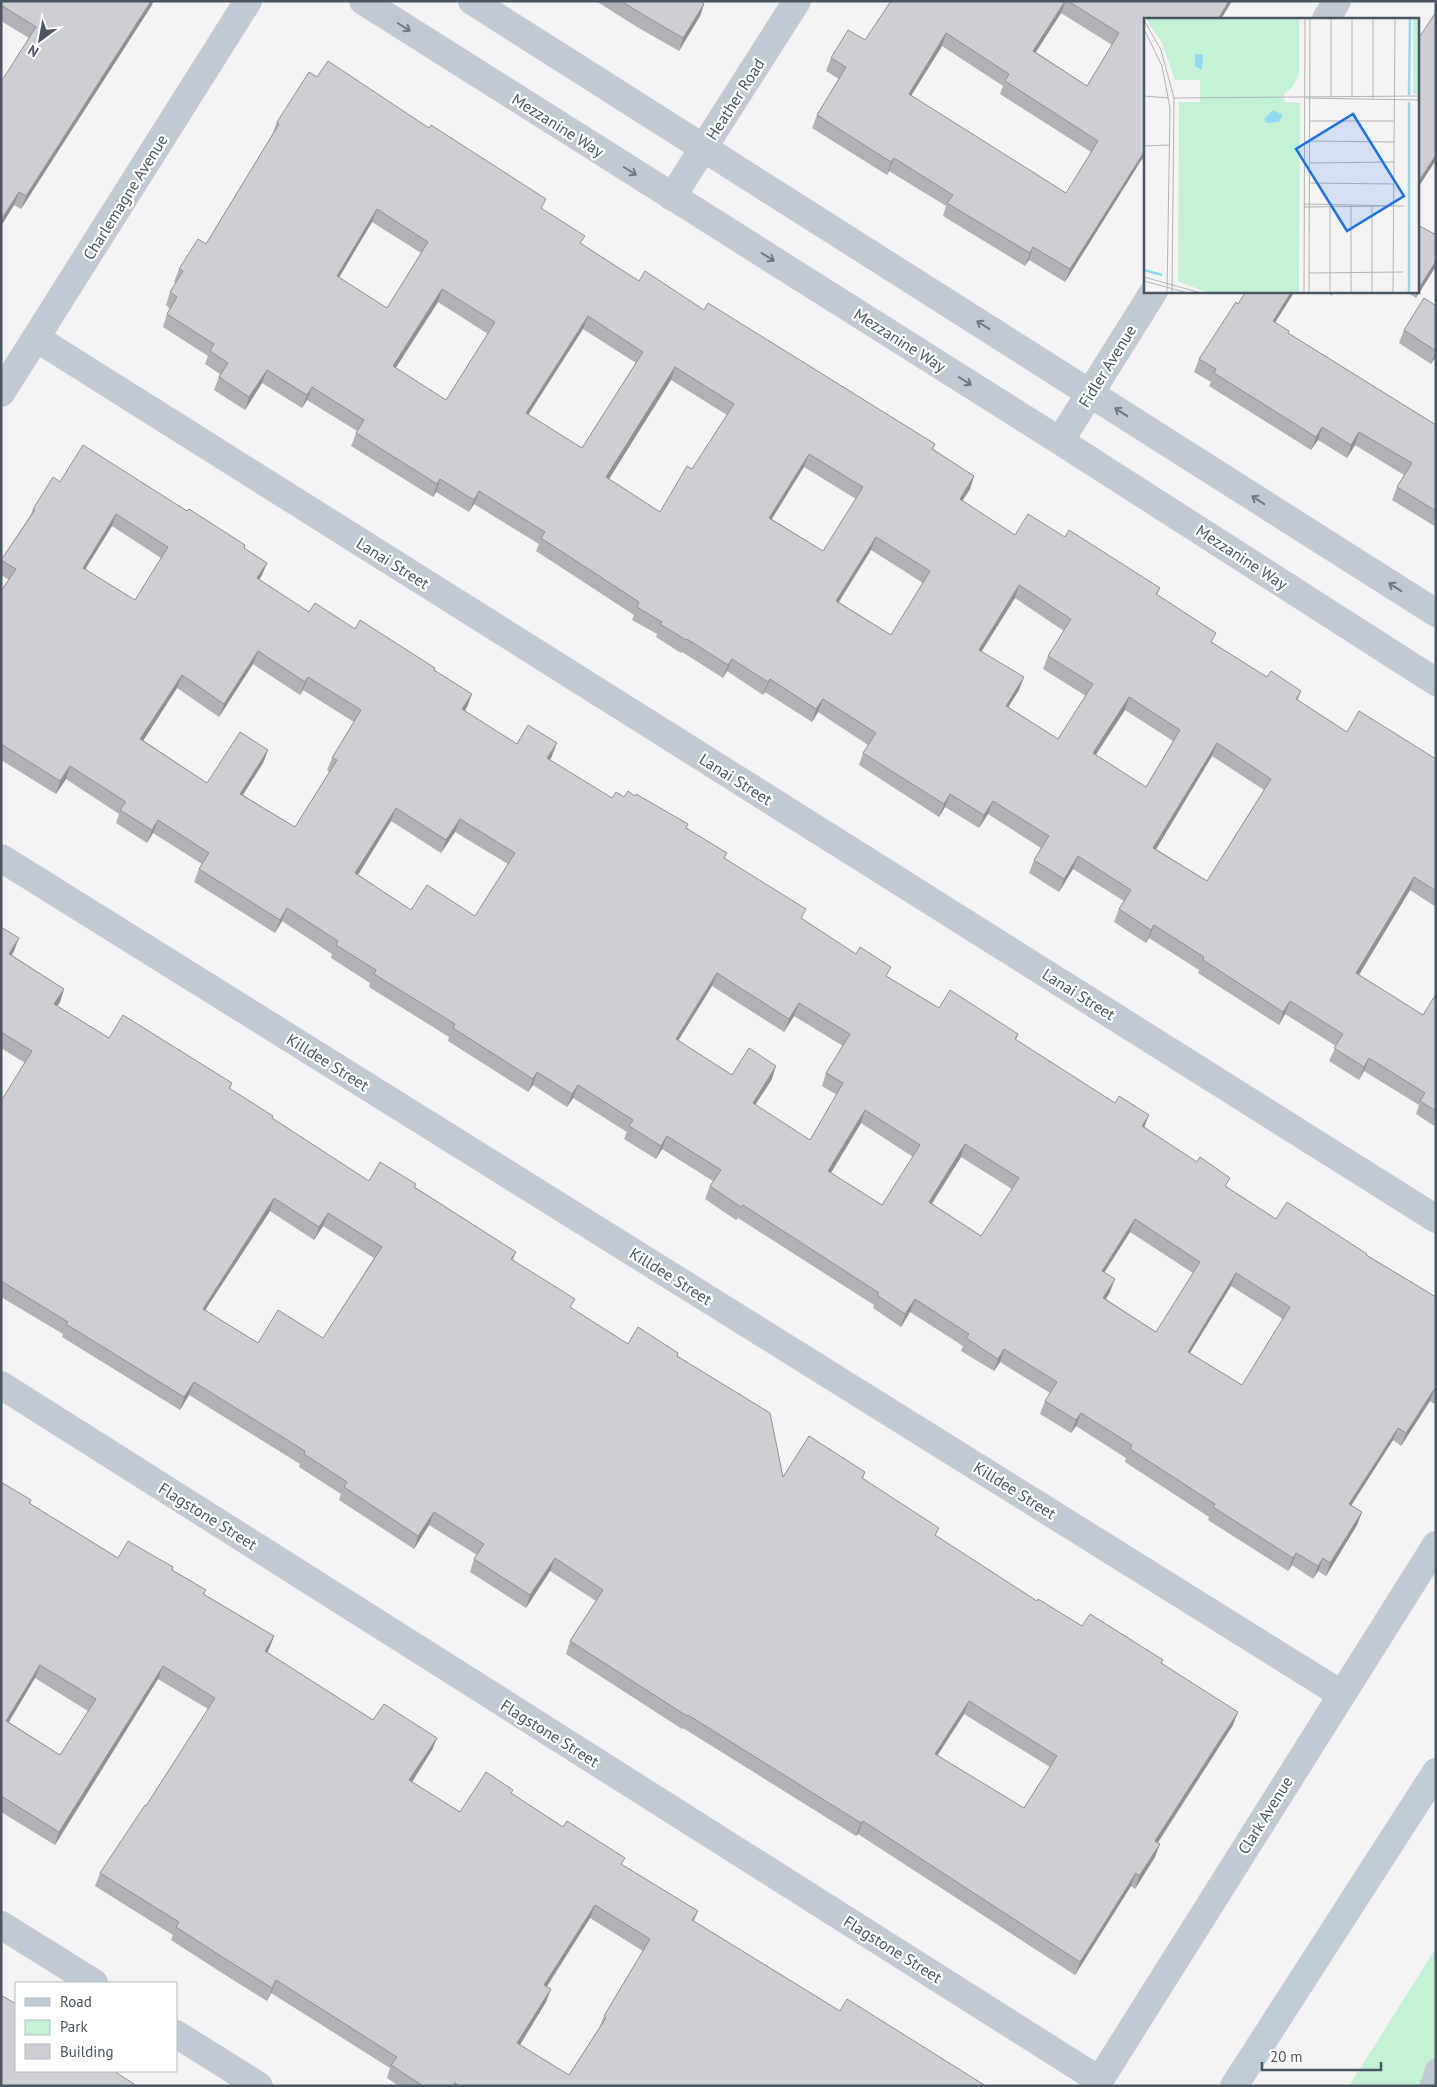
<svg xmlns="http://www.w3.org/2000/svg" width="1437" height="2087" font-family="'PT Sans',sans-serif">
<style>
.green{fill:#c3f1d5}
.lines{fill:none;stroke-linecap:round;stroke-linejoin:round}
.lane{stroke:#c1cad2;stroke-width:21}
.street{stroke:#c1cad2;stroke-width:28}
.secondary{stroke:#c1cbd6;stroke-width:28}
.wall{fill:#b0b2b7;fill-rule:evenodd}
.shaded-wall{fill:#909195}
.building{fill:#cdcfd5;stroke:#909195;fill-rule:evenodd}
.oneway{stroke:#6e7983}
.labels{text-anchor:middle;stroke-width:4.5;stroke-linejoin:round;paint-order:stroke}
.street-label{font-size:16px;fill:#4a5661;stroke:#fff}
.inset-river{fill:none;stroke:#90daee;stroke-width:2.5}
.inset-road{fill:none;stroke:#b1b4b9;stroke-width:1}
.view{fill:#1a73e8;fill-opacity:0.15;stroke:#1a73e8;stroke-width:2.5}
.inset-edge{fill:none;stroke:#4a5661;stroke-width:2.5}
</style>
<rect width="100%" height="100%" fill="#f5f3f3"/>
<path class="green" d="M1436,1948V2086H1349Z"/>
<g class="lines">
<path class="lane" d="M1430,2086L1436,2069"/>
<path class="street" d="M363,1L1060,441L1436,682
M472,1L1436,613
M1326,19L1337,1
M672,197L797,1
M36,338L1436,1219
M1,393L248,1
M1060,441L1154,291
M1,858L1341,1694
M1,1385L1099,2080
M1,1925L94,1983
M176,2034L259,2086
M1096,2086L1436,1545"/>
<path class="secondary" d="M1234,2086L1436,1772"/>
</g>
<path class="wall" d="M1,1H153L152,5L21,209L14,205L1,226V82L29,38L1,21Z
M596,1H700L704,4L700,16L679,51L637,27Z
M891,1H1232L1221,19H1146V161L1142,159L1065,282L1029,260L1025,266L943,216L946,206L889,171L887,175L812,128L817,115L839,79L826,71L831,58L865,40ZM1061,13L1112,45L1087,86L1036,52ZM942,46L1003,86L1000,94L1091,152L1066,193L911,96Z
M277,122L543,209L582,244L639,281L704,310L935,444L933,449L974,476L970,489L962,501L1015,535L1065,537L1160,588L1157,595L1213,643L1267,677L1301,691L1298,700L1347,732L1436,759V907L1410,890L1359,975L1423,1015L1436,994V1127L1416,1114L1419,1105L1364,1071L1359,1080L1329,1061L1336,1046L1285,1014L1279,1025L1198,973L1199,970L1149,938L1146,943L1114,922L1119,909L1124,901L1073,869L1059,892L1029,873L1034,860L1041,848L988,814L979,828L945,807L939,817L859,765L863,753L868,745L818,712L812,722L765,692L763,695L727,671L723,678L682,652L681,653L656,637L657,634L632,620L634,615L536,551L539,544L474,504L469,512L436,492L433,497L351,446L357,431L307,400L302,408L262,383L245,410L214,390L220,374L205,364L208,356L163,327L167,314L170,309L166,305L170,292L176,283L174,282L179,269L206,244L272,135ZM372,222L421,253L387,308L339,278ZM438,302L488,334L446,400L396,368ZM583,329L636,363L582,448L528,415ZM671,380L727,415L692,469L660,512L609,479ZM804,467L856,499L823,551L772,519ZM871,550L923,583L891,635L839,602ZM1015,598L1064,631L1048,656L1043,669L1086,696L1058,739L1008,707L1019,690L982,651ZM1125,710L1173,741L1146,787L1096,755ZM1212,756L1264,790L1207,881L1156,849Z
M1418,225L1436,235V266L1416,298L1405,291H1418Z
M1295,291L1275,322L1288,333L1436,425V527L1392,500L1397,487L1404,475L1355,445L1347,458L1318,440L1311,450L1209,386L1211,382L1194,372L1199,359L1238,304Z
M1325,291H1334L1332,296Z
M1436,306V356L1431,364L1399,343L1404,330Z
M60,482L187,511L245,545L244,549L267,563L262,575L259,580L309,612L355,629L435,668L434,671L472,694L467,707L465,711L517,744L552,756L550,760L612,798L624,797L687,828L803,919L888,977L939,1008L1018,1034L1016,1040L1145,1127L1227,1187L1276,1219L1367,1255L1436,1297V1400L1434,1404L1430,1401L1401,1446L1393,1440L1351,1505L1362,1512L1357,1525L1326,1576L1318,1571L1313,1579L1292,1565L1288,1571L1208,1520L1209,1517L1125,1462L1126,1458L1076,1426L1071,1433L1040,1414L1045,1401L1050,1393L1000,1362L994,1371L961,1351L963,1346L910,1312L901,1327L873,1308L874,1305L738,1218L736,1220L705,1199L710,1186L713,1181L662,1149L656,1159L624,1139L627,1132L573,1098L567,1107L533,1085L528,1092L448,1041L449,1037L369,987L370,983L331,958L332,954L282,921L275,933L194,882L199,869L202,864L153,833L147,843L116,823L119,814L66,779L56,794L1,760V591L9,580L1,575V560L30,516L33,509ZM112,526L161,558L135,600L85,569ZM253,664L300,695L303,690L354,722L332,758L327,770L329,772L295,827L243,795L263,763L268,750L207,783L143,740L177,688L219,717ZM391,821L441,853L455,832L508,864L475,916L411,910L358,875ZM712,986L784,1032L794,1016L843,1046L826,1073L822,1086L837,1095L810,1140L755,1105L772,1079L732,1075L678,1041ZM861,1123L913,1157L882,1205L831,1173ZM961,1157L1012,1189L981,1236L932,1204ZM1130,1232L1193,1273L1156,1332L1106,1299L1110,1292L1104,1273ZM1231,1286L1283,1319L1242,1385L1190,1353Z
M1,927L14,951L12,955L64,989L60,1002L57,1006L109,1038L232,1083L230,1089L272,1118L369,1181L416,1184L415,1187L516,1252L513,1260L572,1309L628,1344L678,1356L783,1477L865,1472L863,1478L936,1536L1037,1601L1082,1626L1162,1663L1233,1725L1158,1843L1155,1857L1135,1889L1131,1886L1075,1975L858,1834L856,1836L683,1728L682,1729L566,1654L570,1641L596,1601L550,1571L526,1608L470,1572L474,1559L477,1555L429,1525L414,1549L339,1500L341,1494L299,1467L300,1464L189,1395L180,1410L62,1337L63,1334L1,1297V1101L25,1063L1,1048ZM270,1211L314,1240L323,1226L374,1258L323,1338L258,1343L205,1310ZM964,1714L1050,1767L1024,1808L937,1756Z
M1,1482L31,1500L29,1503L118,1558L172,1570L206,1590L204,1594L274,1636L269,1649L267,1653L373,1720L437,1738L432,1750L412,1782L460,1812L512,1794L622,1865L698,1911L694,1921L840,2011L986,2086H399L387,2078L390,2068L271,1993L267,2001L219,1971L171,1940L173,1935L95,1886L100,1873L146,1806L208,1709L158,1679L55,1845L1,1812ZM35,1678L88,1711L60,1755L9,1722ZM590,1918L643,1951L604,2016L599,2028L569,2075L520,2045L546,2002L547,1987Z"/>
<path class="shaded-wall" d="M151,1H153L152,5L21,209L26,196Z
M1066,1L1061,13L1028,64L1033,51Z
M1229,1H1232L1221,19H1218Z
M704,4L700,16L679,51L683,38Z
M946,33L942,46L904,107L909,94Z
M1146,149L1142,159L1065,282L1070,269Z
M1436,155V160L1418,188V182Z
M894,158L889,171L887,175L891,162Z
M19,192L14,205L1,226V220Z
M377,209L372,222L332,289L337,276Z
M1033,247L1029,260L1025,266L1030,253Z
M1436,261V266L1416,298L1421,285Z
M442,289L438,302L388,379L393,366Z
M1292,291H1295L1268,334L1273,321Z
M588,316L583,329L521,426L526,413Z
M1436,351V356L1431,364Z
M675,367L671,380L602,490L606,477Z
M267,370L262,383L245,410L249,397Z
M312,387L307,400L302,408L307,395Z
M1322,427L1318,440L1311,450L1316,437Z
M1359,432L1355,445L1347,458L1351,445Z
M809,454L804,467L764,531L769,518Z
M974,476L970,489L955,512L960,499Z
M440,479L436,492L433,497L437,484Z
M479,491L474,504L469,512L474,500Z
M116,514L112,526L78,581L83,568Z
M876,537L871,550L831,614L836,601Z
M267,563L262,575L252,591L257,578Z
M1019,585L1015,598L974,663L979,650Z
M258,651L253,664L219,717L224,704Z
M732,659L727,671L723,678L728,665Z
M182,675L177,688L136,752L140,739Z
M308,677L303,690L300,695L305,682Z
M1024,677L1019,690L1001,719L1006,706Z
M770,679L765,692L763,695L768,682Z
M472,694L467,707L458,722L462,709Z
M1129,697L1125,710L1088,766L1093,753Z
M823,699L818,712L812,722L816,709Z
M557,743L552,756L543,771L547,758Z
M1217,743L1212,756L1149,861L1153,848Z
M268,750L263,763L235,807L240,794Z
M70,766L66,779L56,794L60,781Z
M950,794L945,807L939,817L944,804Z
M993,801L988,814L979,828L984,815Z
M396,808L391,821L351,886L355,873Z
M460,819L455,832L441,853L446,840Z
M158,820L153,833L147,843L152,830Z
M1078,856L1073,869L1059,892L1064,879Z
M1414,877L1410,890L1352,986L1356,973Z
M287,908L282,921L275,933L280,920Z
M1154,925L1149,938L1146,943L1151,930Z
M19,938L14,951L4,967L9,954Z
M717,973L712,986L671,1052L676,1039Z
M64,989L60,1002L50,1017L54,1004Z
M1290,1001L1285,1014L1279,1025L1283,1012Z
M799,1003L794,1016L784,1032L789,1019Z
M1369,1058L1364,1071L1359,1080L1364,1067Z
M776,1066L772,1079L748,1116L753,1103Z
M537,1072L533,1085L528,1092L533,1079Z
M578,1085L573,1098L567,1107L572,1094Z
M865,1110L861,1123L824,1184L828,1171Z
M1149,1115L1144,1128L1142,1126Z
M667,1136L662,1149L656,1159L661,1146Z
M965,1144L961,1157L924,1215L929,1202Z
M274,1198L270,1211L198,1321L203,1309Z
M328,1213L323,1226L314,1240L319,1227Z
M1135,1219L1130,1232L1097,1284L1102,1271Z
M1236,1273L1231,1286L1183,1364L1188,1352Z
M1115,1279L1110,1292L1098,1311L1103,1298Z
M915,1299L910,1312L901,1327L905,1314Z
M1004,1349L1000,1362L994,1371L998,1359Z
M194,1382L189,1395L180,1410L184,1397Z
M1435,1388L1430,1401L1401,1446L1406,1433Z
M1081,1413L1076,1426L1071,1433L1076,1420Z
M1398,1428L1393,1440L1344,1517L1349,1504Z
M434,1512L429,1525L414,1549L418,1536Z
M1362,1512L1357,1525L1326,1576L1330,1563Z
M1296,1553L1292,1565L1288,1571L1293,1558Z
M555,1558L550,1571L526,1608L530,1595Z
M1323,1558L1318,1571L1313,1579L1318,1566Z
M274,1636L269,1649L260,1664L265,1651Z
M40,1665L35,1678L2,1733L6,1721Z
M163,1666L158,1679L55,1845L59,1832Z
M969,1701L964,1714L930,1767L935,1754Z
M1238,1712L1233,1725L1150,1854L1155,1841Z
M437,1738L432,1750L405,1793L409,1780Z
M863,1821L858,1834L856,1836L861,1823Z
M1160,1844L1155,1857L1135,1889L1139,1876Z
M1136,1873L1131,1886L1075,1975L1080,1962Z
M595,1905L590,1918L539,1998L544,1985Z
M276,1980L271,1993L267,2001L272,1988Z
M551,1989L546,2002L513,2056L517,2043Z"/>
<path class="building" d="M1,1H151L26,196L19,192L1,220V82L36,27L1,5Z
M621,1H700L704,4L683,38L642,14Z
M891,1H1065L1033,51L1087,86L1119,33L1068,1H1229L1218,19H1146V149L1070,269L1033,247L1030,253L947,203L953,195L894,158L891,162L817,115L846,67L831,58L848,30L865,40ZM946,33L1009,74L1005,81L1098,141L1066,193L909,94Z
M1436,12V155L1418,182V39Z
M328,61L429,128L431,125L546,199L541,208L585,236L580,243L639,281L645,271L704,310L708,303L935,444L932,449L974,476L960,499L1015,535L1028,514L1065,537L1069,530L1160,588L1156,594L1216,633L1211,642L1267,677L1271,671L1301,691L1296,699L1347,732L1359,711L1436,759V891L1414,877L1356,973L1423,1015L1436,994V1111L1420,1101L1425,1093L1369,1058L1364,1067L1334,1048L1343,1034L1290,1001L1283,1012L1203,960L1204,957L1154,925L1151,930L1119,909L1131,890L1078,856L1064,879L1034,860L1049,836L993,801L984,815L950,794L944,804L863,753L876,733L823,699L816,709L770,679L768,682L732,659L728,665L687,639L686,640L660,624L662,622L637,607L639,602L541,538L545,532L479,491L474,500L440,479L437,484L356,433L364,420L312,387L307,395L267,370L249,397L219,377L228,363L210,351L214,344L167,314L177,297L170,292L183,271L179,269L198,239L206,244L279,124L277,122L309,72L317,77ZM377,209L428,242L387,308L337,276ZM442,289L495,322L446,400L393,366ZM588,316L643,352L582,448L526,413ZM675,367L734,404L692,469L687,466L660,512L606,477ZM809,454L863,487L823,551L769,518ZM876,537L930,571L891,635L836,601ZM1019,585L1071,619L1048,656L1093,684L1058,739L1006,706L1024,677L979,650ZM1129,697L1180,730L1146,787L1093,753ZM1217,743L1271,779L1207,881L1153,848Z
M1418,225L1436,235V261L1421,285L1418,284Z
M1246,291H1292L1273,321L1289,331L1288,333L1436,425V511L1397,487L1412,463L1359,432L1351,445L1322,427L1316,437L1214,373L1216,369L1199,359L1236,302L1238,304Z
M1424,298L1436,306V351L1404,330Z
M83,445L187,511L189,509L245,545L244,548L267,563L257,578L309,612L315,603L355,629L360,620L435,668L434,670L472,694L462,709L517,744L528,725L557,743L547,758L612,798L616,792L624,797L628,791L635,796L636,794L688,824L686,828L727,853L724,858L806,909L801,918L856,954L860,947L891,967L886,976L939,1008L950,990L1018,1034L1015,1039L1115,1103L1119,1096L1149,1115L1142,1126L1197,1162L1200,1157L1230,1178L1225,1186L1276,1219L1287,1202L1367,1254L1366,1255L1436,1297V1389L1435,1388L1406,1433L1398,1428L1349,1504L1362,1512L1330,1563L1323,1558L1318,1566L1296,1553L1293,1558L1213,1507L1215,1504L1130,1449L1132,1445L1081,1413L1076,1420L1045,1401L1057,1382L1004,1349L998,1359L966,1338L969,1334L915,1299L905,1314L877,1295L879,1293L743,1205L741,1207L710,1186L721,1170L667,1136L661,1146L629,1126L633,1120L578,1085L572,1094L537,1072L533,1079L453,1028L455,1024L374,974L376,970L336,945L338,941L287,908L280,920L199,869L209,853L158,820L152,830L120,810L126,802L70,766L60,781L1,744V591L16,569L1,560L35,510L33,509L53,477L60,482ZM116,514L168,547L135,600L83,568ZM258,651L305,682L308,677L361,710L332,758L337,760L295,827L240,794L268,750L240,732L207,783L140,739L182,675L224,704ZM396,808L446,840L460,819L515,853L475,916L427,885L411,910L355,873ZM717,973L789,1019L799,1003L850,1034L826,1073L843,1083L810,1140L753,1103L776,1066L749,1048L732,1075L676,1039ZM865,1110L920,1145L882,1205L828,1171ZM965,1144L1019,1178L981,1236L929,1202ZM1135,1219L1200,1262L1156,1332L1103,1298L1115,1279L1102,1271ZM1236,1273L1290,1307L1242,1385L1188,1352Z
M1,927L19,938L9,954L64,989L54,1004L109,1038L123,1015L232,1083L229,1088L273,1116L272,1118L369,1181L380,1162L416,1184L414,1187L516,1252L511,1259L575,1299L570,1307L628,1344L638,1327L678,1353L677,1356L770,1413L783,1477L809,1436L865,1472L862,1478L939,1528L935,1535L1037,1601L1038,1599L1082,1626L1090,1614L1163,1660L1161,1663L1238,1712L1155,1841L1160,1844L1139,1876L1136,1873L1080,1962L863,1821L861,1823L688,1715L687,1716L570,1641L603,1590L555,1558L530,1595L474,1559L484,1544L434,1512L418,1536L344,1487L347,1482L304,1454L305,1451L194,1382L184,1397L66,1324L68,1322L1,1281V1101L32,1051L1,1032ZM274,1198L319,1227L328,1213L382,1247L323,1338L278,1310L258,1343L203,1309ZM969,1701L1057,1756L1024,1808L935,1754Z
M1,1482L31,1500L29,1503L118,1558L128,1541L173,1567L172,1570L206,1590L203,1594L274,1636L265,1651L373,1720L384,1704L437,1738L409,1780L460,1812L486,1772L513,1790L511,1793L563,1827L567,1821L625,1858L621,1864L698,1911L692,1920L840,2011L847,1999L986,2086H460L455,2083L454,2086H423L391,2065L397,2057L276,1980L272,1988L224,1958L176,1927L179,1922L100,1873L145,1805L146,1806L215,1698L163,1666L59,1832L1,1796ZM40,1665L96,1699L60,1755L6,1721ZM595,1905L650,1939L604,2016L606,2018L569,2075L517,2043L551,1989L544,1985Z
M1,1995L16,2004V2071H114L137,2086H1Z"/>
<defs><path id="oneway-shaft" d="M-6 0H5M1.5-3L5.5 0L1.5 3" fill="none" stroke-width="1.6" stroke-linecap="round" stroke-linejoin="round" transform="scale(1.25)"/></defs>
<g class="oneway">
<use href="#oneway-shaft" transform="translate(404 27) rotate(32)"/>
<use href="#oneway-shaft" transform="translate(630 171) rotate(32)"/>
<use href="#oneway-shaft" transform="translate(768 257) rotate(32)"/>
<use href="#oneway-shaft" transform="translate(983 325) rotate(-148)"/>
<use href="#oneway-shaft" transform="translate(965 381) rotate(32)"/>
<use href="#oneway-shaft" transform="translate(1121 412) rotate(-147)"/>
<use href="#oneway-shaft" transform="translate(1258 500) rotate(-147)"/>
<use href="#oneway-shaft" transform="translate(1395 587) rotate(-147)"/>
</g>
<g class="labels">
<g class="street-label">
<text transform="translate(735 99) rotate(-57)" y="6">Heather Road</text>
<text transform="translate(558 125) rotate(32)" y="6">Mezzanine Way</text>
<text transform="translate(125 197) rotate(-58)" y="6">Charlemagne Avenue</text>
<text transform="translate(900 340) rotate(32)" y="6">Mezzanine Way</text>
<text transform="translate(1107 366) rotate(-58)" y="6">Fidler Avenue</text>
<text transform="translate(1242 557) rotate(33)" y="6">Mezzanine Way</text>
<text transform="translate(393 563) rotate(32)" y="6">Lanai Street</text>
<text transform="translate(736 779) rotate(32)" y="6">Lanai Street</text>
<text transform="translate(1079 994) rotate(32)" y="6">Lanai Street</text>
<text transform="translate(328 1062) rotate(32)" y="6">Killdee Street</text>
<text transform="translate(671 1276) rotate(32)" y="6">Killdee Street</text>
<text transform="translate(1015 1490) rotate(32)" y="6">Killdee Street</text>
<text transform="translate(208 1516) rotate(32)" y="6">Flagstone Street</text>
<text transform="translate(550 1733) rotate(32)" y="6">Flagstone Street</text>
<text transform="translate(1265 1815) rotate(-58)" y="6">Clark Avenue</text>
<text transform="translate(893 1949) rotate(32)" y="6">Flagstone Street</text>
</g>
</g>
<g transform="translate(1144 18)">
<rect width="275" height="275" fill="#f5f3f3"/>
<path d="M155,0V56L148,70L140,75L141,84L156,85L155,275H64L34,263L35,84H56V62H31L18,25L2,1ZM269,0H275V76H269Z" fill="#c3f1d5"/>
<path d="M51,36H59L58,52L51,48ZM129,92L139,97L135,104L123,105L120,101Z" fill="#90daee"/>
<path class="inset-river" d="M265,77L266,0M0,252L18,257M265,275V84"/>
<path class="inset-road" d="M0,2L17,32L30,80L28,275M0,11L18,48L26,90L23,275M0,78L25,80M187,79V0M208,79V0M29,80L275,78M162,80L275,82M229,80V0M166,103H250M166,123L250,124M0,128L26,127M166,145L250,144M166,165L250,166M160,186L260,188M160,189L249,188M165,255L259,254M0,259L57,275M0,263L44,275M160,275L161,0M165,275L166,0M186,275V188M207,275V188M228,275V188M249,275L251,0"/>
<path class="view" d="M209,96L260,178L203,213L152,131Z"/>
<rect width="275" height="275" class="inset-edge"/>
</g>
<rect width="1437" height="2087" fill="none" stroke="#4a5661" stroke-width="5"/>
<rect x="15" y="1982" width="162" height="90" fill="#ffffff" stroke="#b7bbc0"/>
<rect x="25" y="1998" width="25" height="8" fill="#c1cbd6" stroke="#b7bbc0"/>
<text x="60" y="2007" font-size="15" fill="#4a5661">Road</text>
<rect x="25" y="2020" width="25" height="15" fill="#c3f1d5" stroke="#b7bbc0"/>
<text x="60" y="2032" font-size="15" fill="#4a5661">Park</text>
<rect x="25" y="2044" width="25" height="15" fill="#cdcfd5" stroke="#b7bbc0"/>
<text x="60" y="2057" font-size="15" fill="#4a5661">Building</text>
<g transform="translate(40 40) rotate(212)" stroke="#ffffff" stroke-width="4" paint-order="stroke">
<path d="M0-4L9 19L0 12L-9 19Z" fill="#4a5661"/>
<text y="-8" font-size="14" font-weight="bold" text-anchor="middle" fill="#4a5661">N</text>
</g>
<path d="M1262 2062v8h119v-8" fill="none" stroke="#4a5661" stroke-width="2.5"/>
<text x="1270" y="2062" font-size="15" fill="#4a5661" stroke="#ffffff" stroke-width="4" paint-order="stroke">20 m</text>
</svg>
